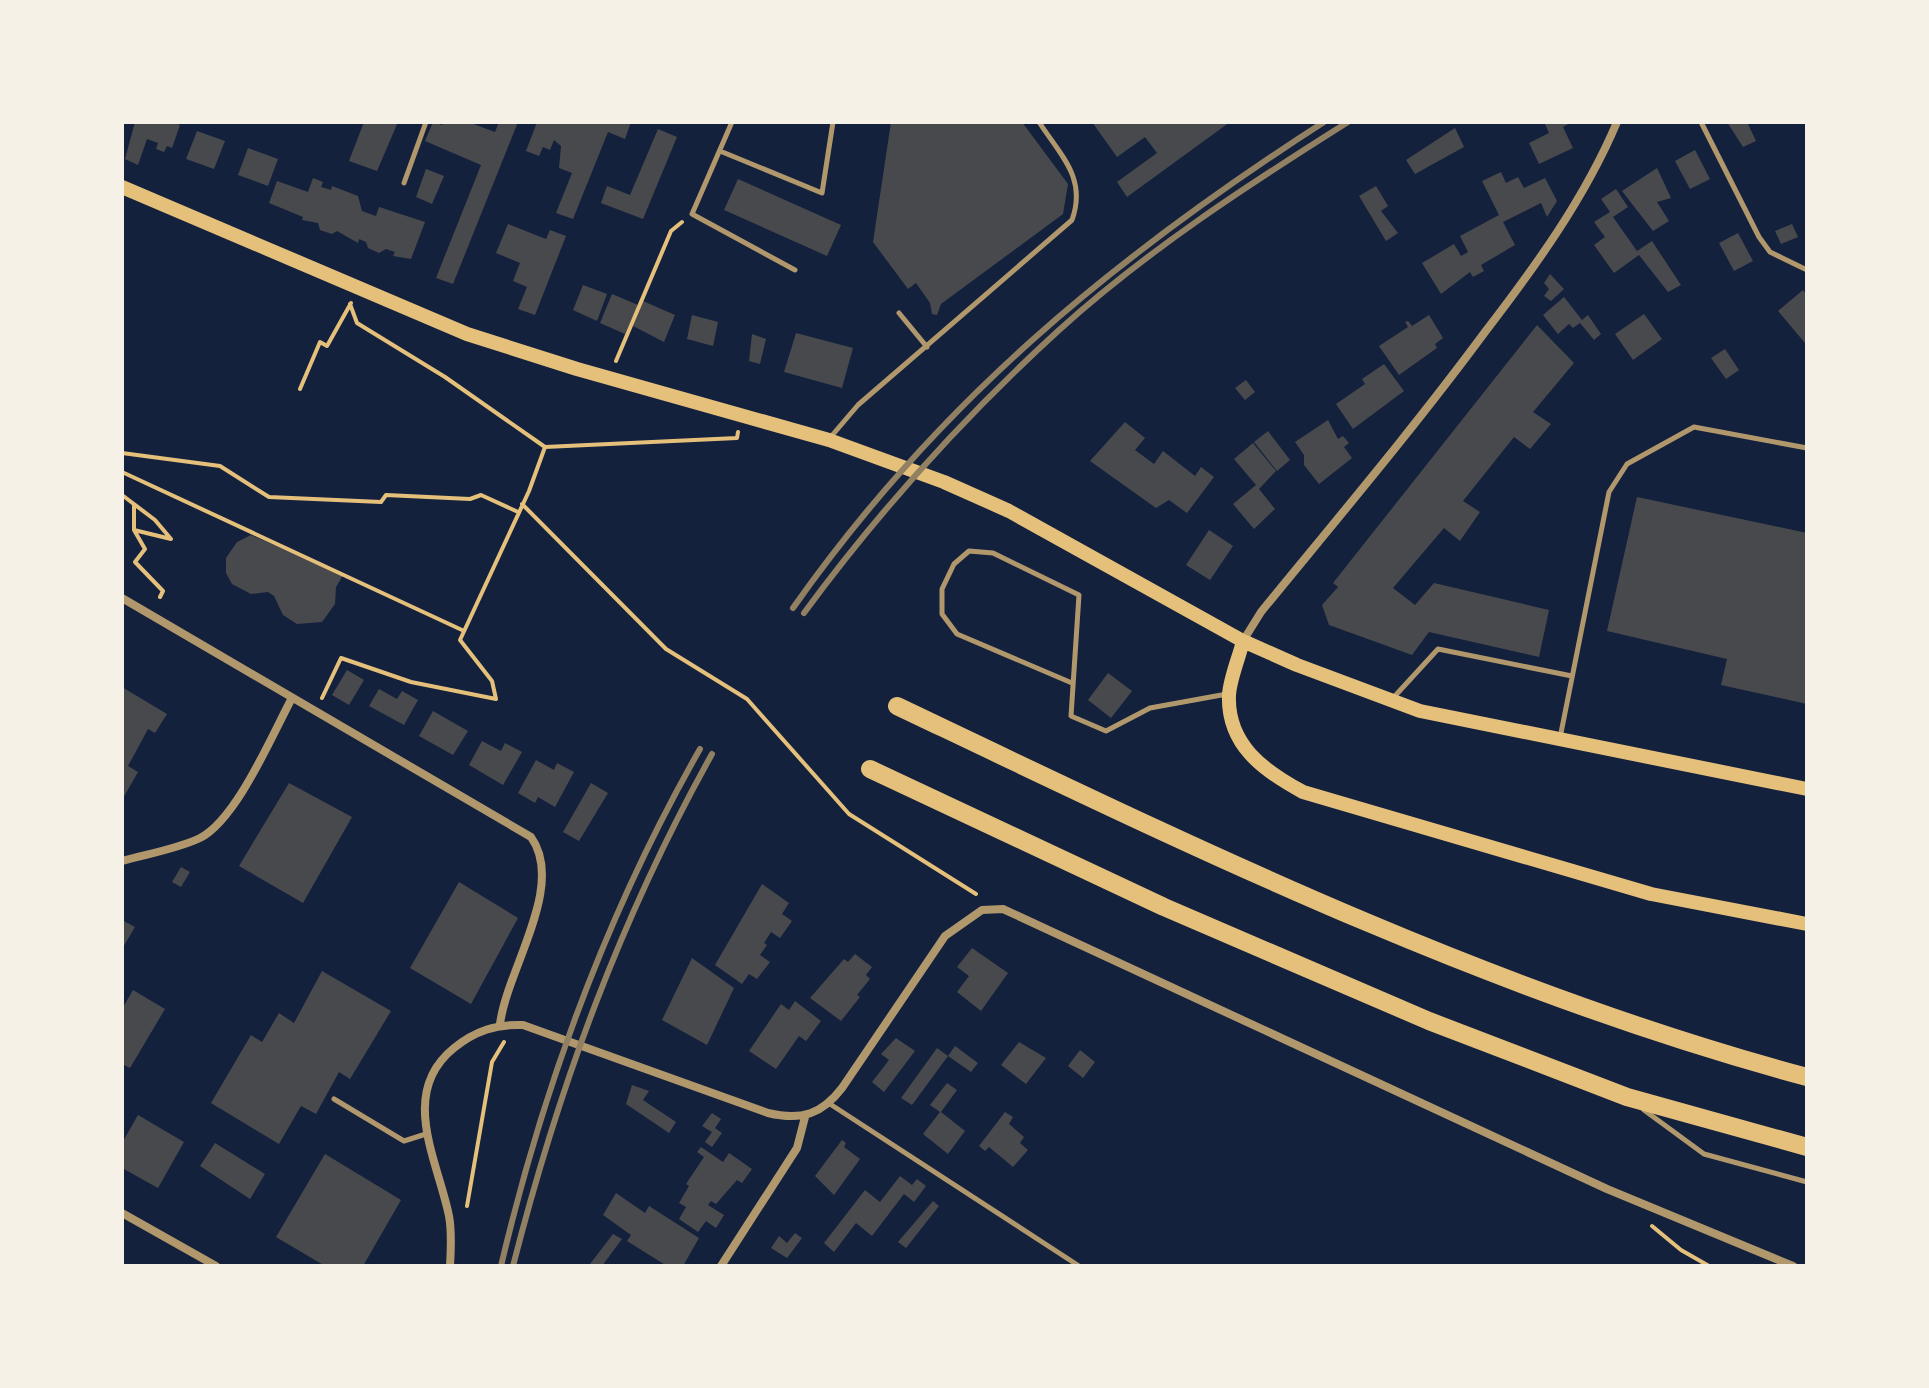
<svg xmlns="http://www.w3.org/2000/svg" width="1929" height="1388" font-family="Overpass,sans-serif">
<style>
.building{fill:#48494c}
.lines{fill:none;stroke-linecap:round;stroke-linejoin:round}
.path{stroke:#e5c07b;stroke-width:4}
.service{stroke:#b1986c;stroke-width:5}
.minor{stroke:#b1986c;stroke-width:8}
.secondary{stroke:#e5c07b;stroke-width:14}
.motorway{stroke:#e5c07b;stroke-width:18}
.rail{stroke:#918062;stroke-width:6}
</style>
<rect width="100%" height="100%" fill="#14213d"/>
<path class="building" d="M135,122H171L180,125L172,148L167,146L164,152L156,149L158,143L147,139L138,165L125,159Z
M364,122H398L377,171L349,161Z
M433,122L442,125L444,122H468L495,132L499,122H518L453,284L436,278L481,165L425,141Z
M537,122H631L625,139L608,132L573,219L556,213L572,173L559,168L561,146L554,140L550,150L543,147L539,156L526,151Z
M891,122H1022L1068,184L1063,214L941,304L937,315L932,314L930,303L916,283L908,289L873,242Z
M1092,122H1230L1127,197L1117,182L1157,153L1145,137L1117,157Z
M1544,122H1572L1563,127L1573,148L1539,164L1529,143L1549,133Z
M1727,122H1747L1756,141L1743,147Z
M1455,128L1464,147L1415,174L1406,160Z
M658,129L677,137L643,219L601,203L607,186L630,195Z
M197,131L225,141L214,169L186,159Z
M248,148L278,159L268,186L238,175Z
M1695,150L1710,179L1690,189L1675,161Z
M1657,168L1671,198L1657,202L1669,221L1653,231L1622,191Z
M426,169L444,176L432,204L416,197Z
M1501,172L1506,183L1518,177L1524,188L1545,178L1557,201L1547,217L1541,203L1503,222L1515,245L1481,265L1484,271L1473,277L1470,272L1441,294L1422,263L1454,244L1461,256L1468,252L1460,236L1499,215L1482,181Z
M313,178L323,182L321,187L331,190L332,186L358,196L362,211L376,216L379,207L425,222L411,259L393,256L395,252L386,249L379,253L368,248L366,242L359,239L358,243L337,231L332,234L320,230L318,223L302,220L303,217L269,203L277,181L308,192Z
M738,179L841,225L827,256L724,210Z
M1376,186L1388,206L1381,211L1398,233L1386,241L1359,196Z
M1616,189L1628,207L1613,217L1637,251L1652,241L1681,285L1668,292L1639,255L1614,273L1594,245L1605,237L1594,222L1610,212L1601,199Z
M508,224L546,239L550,230L566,236L535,315L518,309L527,287L513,281L520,263L496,253Z
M1792,224L1798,237L1781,244L1775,231Z
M1738,233L1753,261L1734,271L1719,243Z
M1550,274L1564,289L1551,301L1544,296L1549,289L1544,283Z
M583,285L607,294L597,321L573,310Z
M1803,290L1807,296L1805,343L1778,311Z
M612,294L638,305L625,334L600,323Z
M1564,297L1582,320L1588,315L1601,334L1594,340L1580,323L1573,328L1569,324L1558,334L1543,315Z
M643,301L675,315L664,342L633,326Z
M1644,314L1662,339L1633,360L1615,334Z
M692,315L718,322L713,346L687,339Z
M1429,315L1443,338L1435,344L1437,348L1399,375L1379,346L1408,327L1405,322L1408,321L1412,326Z
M1537,325L1574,363L1533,412L1551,424L1530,449L1514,437L1463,501L1480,512L1460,541L1444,528L1393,588L1415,605L1434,583L1549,610L1539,657L1429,632L1412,655L1329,625L1322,605L1338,587L1333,583Z
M796,333L853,348L842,388L784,372Z
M752,334L766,339L760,364L749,361Z
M1725,349L1739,370L1726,379L1711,358Z
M1384,364L1404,391L1353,429L1336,404L1365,384L1362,379Z
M1246,380L1255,392L1245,400L1235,388Z
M1328,420L1338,439L1343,436L1349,443L1344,447L1352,458L1319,484L1304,465V455L1295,442Z
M1125,422L1145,438L1135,450L1154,464L1163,451L1195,476L1201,467L1214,477L1187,513L1169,500L1156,508L1090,461Z
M1268,431L1290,460L1277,471L1254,442Z
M1253,443L1276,471L1259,489L1275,509L1254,529L1233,504L1256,485L1234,459Z
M1637,497L1807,533V704L1721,685L1727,659L1607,631Z
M1209,530L1233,546L1210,580L1186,565Z
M251,535L343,575L336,587L335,604L322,622L297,624L283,615L274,596L268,592L251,594L232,584L226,573V558L237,542Z
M347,670L364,680L349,705L332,695Z
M1108,673L1132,691L1111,718L1088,700Z
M122,687L167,714L155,733L148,729L128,766L138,772L122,800Z
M379,689L397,699L402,691L418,700L404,725L369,706Z
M433,711L468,731L453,755L419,736Z
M482,741L501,751L505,743L522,752L503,785L469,765Z
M536,760L554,770L557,763L574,772L555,807L538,797L535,803L518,793Z
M289,783L352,817L303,903L239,866Z
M591,783L608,793L579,841L563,832Z
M181,867L190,872L181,887L172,882Z
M459,882L518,918L471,1004L410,968Z
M762,884L789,903L782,914L792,921L780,938L771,932L764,943L767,945L760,955L770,962L757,979L749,974L742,984L715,965Z
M122,920L135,927L122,949Z
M972,948L1008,973L981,1011L957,992L969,976L957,967Z
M855,954L872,967L866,975L870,979L857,995L860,997L841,1021L810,998L844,959L848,962Z
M692,958L734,988L707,1045L662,1020Z
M322,971L391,1011L350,1079L339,1072L316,1114L301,1106L279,1144L211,1103L251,1035L262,1042L279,1013L294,1023Z
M133,990L165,1009L130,1068L122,1064V1009Z
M795,1001L821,1021L806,1041L799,1036L776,1069L749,1051L781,1004L789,1010Z
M896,1038L915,1051L884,1092L872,1082L889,1060L881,1054Z
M1019,1042L1046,1058L1026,1084L1001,1065Z
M955,1046L978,1063L971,1072L948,1056L912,1105L901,1098L937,1048L948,1056Z
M1080,1050L1095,1062L1083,1078L1068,1066Z
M947,1083L957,1090L941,1112L965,1131L948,1154L923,1134L940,1112L930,1105Z
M632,1085L649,1091L643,1100L676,1122L669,1133L626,1104Z
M1005,1112L1013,1117L1009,1124L1024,1137L1020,1143L1028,1150L1013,1167L989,1147L985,1151L979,1146Z
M712,1113L721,1119L715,1128L722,1133L712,1147L705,1142L712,1132L702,1126Z
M138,1115L184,1142L158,1188L122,1168V1143Z
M842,1140L846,1143L844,1147L860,1159L834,1195L815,1176Z
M215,1143L265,1174L250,1199L200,1166Z
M701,1147L723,1162L729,1153L752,1169L742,1183L737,1180L716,1204L711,1201L708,1205L724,1215L716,1228L706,1221L698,1232L679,1219L686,1207L679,1203L689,1186L686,1184L704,1157L697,1152Z
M325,1154L401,1200L363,1266H325L276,1237Z
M900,1176L912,1185L917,1179L926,1186L914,1202L904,1194L872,1236L856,1223L834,1252L824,1243L865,1190L880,1202Z
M616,1193L645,1213L649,1206L699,1238L683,1266H667L627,1241L631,1235L603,1215Z
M933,1201L939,1206L906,1248L898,1242Z
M795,1233L802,1238L787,1258L771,1248L779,1236L787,1243Z
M613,1234L622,1239L602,1266L590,1264Z"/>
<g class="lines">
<path class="path" d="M350,304L357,323L445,377L545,447
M616,361L671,231L682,222
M300,389L320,342L327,346L351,303
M122,453L220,466L269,497L381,502L386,495L470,499L481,495L518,512
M122,472L462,630
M122,495L155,520L171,539L134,530L145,549L135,562L163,591L160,597
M522,504L666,649L747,699L849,814L976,894
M134,530V505
M322,698L341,658L411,682L496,699L492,681L460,640L529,491L545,447L737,438L738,432
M467,1206L492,1062L504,1042
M1652,1226L1681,1250L1709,1266"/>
<path class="service" d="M732,122L692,214L795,270
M1701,122L1759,237L1770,252L1807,270
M720,151L822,193L833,122
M404,183L426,122
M899,313L927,347
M829,439L858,405L1072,220C1087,178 1061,156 1039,122
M1072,683L957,634L942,614V589L954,564L969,551L993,553L1079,595L1071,716L1106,731L1150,708L1227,694
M1394,697L1438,649L1572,676
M1560,738L1609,492L1627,464L1694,427L1807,448
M334,1099L404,1141L426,1134
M830,1104L1079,1266
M1644,1110L1704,1154L1807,1182"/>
<path class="minor" d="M122,598L531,837C566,886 507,969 500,1024
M1243,641L1261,612C1337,519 1414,428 1485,332C1535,267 1585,198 1617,122
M122,861C147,854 177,849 200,838C237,819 272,735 292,698
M122,1213L216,1266
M450,1266C451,1250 452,1232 449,1216C438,1161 398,1093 454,1048C475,1031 496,1024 523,1025L768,1113C802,1121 822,1114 842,1088L945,936L982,910L1003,909L1607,1189L1793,1266
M721,1266L797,1148L805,1117"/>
<path class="secondary" d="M122,187L467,334L577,369L829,440L944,482L1009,511L1243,641L1297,665L1420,711L1807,789
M1243,641C1239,658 1230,678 1229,695C1227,745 1264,771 1303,792L1651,894L1807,924"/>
<path class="motorway" d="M897,706C1193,847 1489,992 1807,1077
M870,769L1164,907L1429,1021L1627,1097L1807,1147"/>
<path class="rail" d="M793,608C938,402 1113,258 1324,122
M804,613C879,511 964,417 1058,331C1146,251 1248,185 1348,122
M501,1266C544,1084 607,912 700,749
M513,1266C559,1086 621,917 712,754"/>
</g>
<rect width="1929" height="1388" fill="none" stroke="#f6f1e7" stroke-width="248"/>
</svg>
